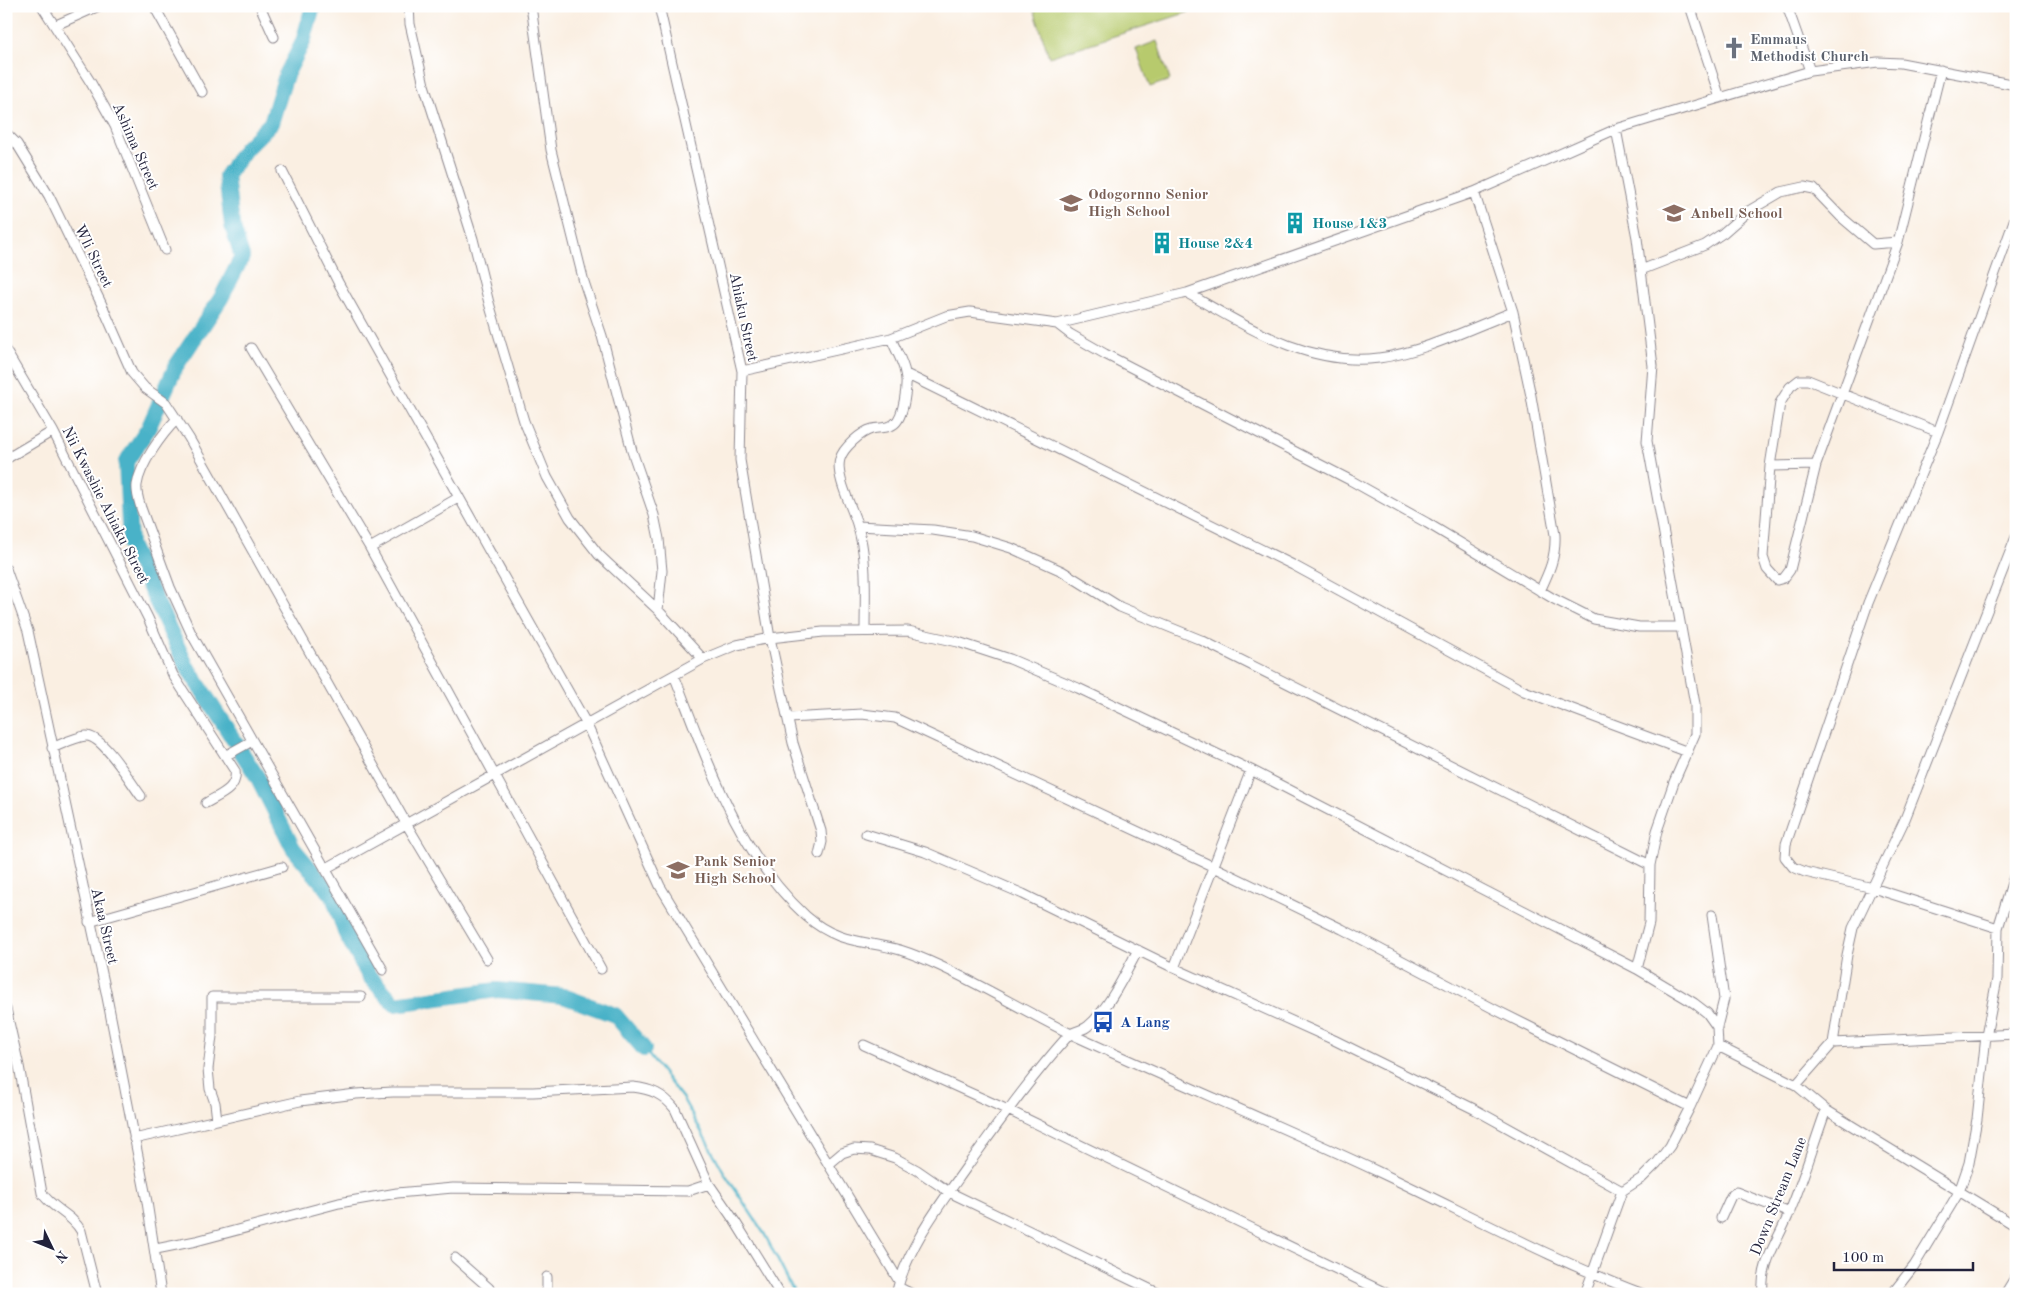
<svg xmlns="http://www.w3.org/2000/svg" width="2022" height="1300" font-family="'Old Standard TT',serif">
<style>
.green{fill:#b7ca6d;stroke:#6c7654}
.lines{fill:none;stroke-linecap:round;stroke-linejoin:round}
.stream{stroke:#49b2c8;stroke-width:2.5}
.river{stroke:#49b2c8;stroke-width:16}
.street-casing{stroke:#8e888e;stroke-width:11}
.street{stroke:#fff;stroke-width:9}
.labels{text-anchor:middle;stroke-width:4;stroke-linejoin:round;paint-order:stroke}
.worship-label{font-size:15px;font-weight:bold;fill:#5b616d;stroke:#fff;text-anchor:start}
.street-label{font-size:15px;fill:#22223b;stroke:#fff}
.education-label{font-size:15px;font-weight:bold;fill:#785e54;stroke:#fff;text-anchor:start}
.culture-label{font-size:15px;font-weight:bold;fill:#0d838f;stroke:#fff;text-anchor:start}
.transit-label{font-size:15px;font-weight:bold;fill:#164399;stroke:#fff;text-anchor:start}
</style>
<rect width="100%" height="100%" fill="#fff"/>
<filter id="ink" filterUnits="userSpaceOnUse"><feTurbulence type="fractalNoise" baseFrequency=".02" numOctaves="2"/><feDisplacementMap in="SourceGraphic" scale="10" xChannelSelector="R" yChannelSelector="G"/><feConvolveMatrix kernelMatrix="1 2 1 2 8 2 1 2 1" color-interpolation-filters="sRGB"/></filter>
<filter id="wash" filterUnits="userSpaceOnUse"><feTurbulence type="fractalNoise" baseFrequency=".0096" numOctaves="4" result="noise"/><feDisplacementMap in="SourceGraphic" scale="20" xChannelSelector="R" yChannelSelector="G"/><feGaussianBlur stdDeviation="1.12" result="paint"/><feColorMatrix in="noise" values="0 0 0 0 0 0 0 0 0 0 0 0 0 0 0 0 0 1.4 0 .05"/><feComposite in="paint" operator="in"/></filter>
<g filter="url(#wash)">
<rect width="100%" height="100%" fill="#faefe2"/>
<path class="green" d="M1033,6H1187L1189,12L1049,57Z
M1157,41L1170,80L1150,87L1136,49Z"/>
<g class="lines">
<path class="stream" d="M644,1049L683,1099L725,1174L765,1235L795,1294"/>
<path class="river" d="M313,6L303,42L286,75L271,123L246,148L226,176L232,225L242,257L221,298L176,366L148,429L126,462L130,545L186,665L258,778L293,848L333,896L345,932L369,976L395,1004L497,990L563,996L615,1015L644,1049"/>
</g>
</g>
<g filter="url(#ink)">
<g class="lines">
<g class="street-casing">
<path id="street" d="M42,6L91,83L115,126L165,250
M154,6L202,92
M260,6L274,37
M409,6L410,24L424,85L473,239L489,303L524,421L547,477L570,518L599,555L658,610L703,659
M530,6L532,13L551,150L584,282L602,336L632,451L654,515L659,539L662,571L658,610
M659,6L742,371L740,460L770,638L793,743L821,831L822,842L819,854
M1690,6L1720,98
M1787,6L1810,71
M56,25L99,6
M1616,129L1637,238L1653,366L1647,441L1695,704V734L1674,782L1657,831L1650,865L1649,923L1637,969
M6,133L17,144L49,196L102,305L132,373L145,388L166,403L189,438L407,825L487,959
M282,171L339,284L586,723L660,886L899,1281
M1641,270L1705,245L1723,233L1747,212L1781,192L1804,187L1814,189L1840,216L1873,244L1898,242
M1187,293C1246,326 1308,367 1379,358C1424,352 1471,328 1513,312L1474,192
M1513,312L1531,396L1555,535C1556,557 1549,572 1540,591
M1057,324L1070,334L1105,354L1350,480L1427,523L1554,599L1594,619L1639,627H1681
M251,348L370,548L601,969
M6,351L53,431L148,618L173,675L235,771C238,789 219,795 206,803
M742,371L891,338L946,316L970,312L1057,324L1187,293L1474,192L1616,129L1810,71L1878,62L1901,63L2016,85
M906,374L1293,565L1524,691L1688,752
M177,419C162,434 140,464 137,485C136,493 139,501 141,508L170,587L191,633L383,970
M1938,432L1808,380H1799L1790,387L1780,403L1770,466L1763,557L1767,569L1777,580L1784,578L1790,570L1816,465L1898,242L1941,70
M6,459L53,431
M1770,466L1816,465
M858,526L933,530L972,536L1011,548L1062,571L1120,607L1201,640L1650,865
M370,548L458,498
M6,569L28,631L106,992L147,1202L161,1294
M865,630C865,596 868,558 857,524C852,507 835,476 840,459C843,448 861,432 872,429C880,427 888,429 894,424C904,417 908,384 905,373C903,361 895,349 891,338
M674,675C707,759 737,853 806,916C838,944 863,940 900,950C913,954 927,960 940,966C985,987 1028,1013 1073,1035C1175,1082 1279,1125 1381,1173C1468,1214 1553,1260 1643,1294
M788,718L862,714L895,718L1214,867L1342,929L1494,1009L1690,1107
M52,748C62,744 75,737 86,736C103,735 131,783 141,796
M225,756L252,741
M866,834L925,852L1023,894L1174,968L1334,1040L1474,1109L1622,1191
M325,869L703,659L737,645L770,638L823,632L908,631L958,642L1010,659L1078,688L1251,770L1637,969L1694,1003L1707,1013L1717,1027L1718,1046L1690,1107L1670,1146L1657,1163L1642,1178L1622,1191L1585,1294
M1712,915L1724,999L1717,1027
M89,922L282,867
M1998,928L1873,888L1805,872L1793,867L1785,857L1786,844L1868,603L1938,432L2016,215
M1174,968L1251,770
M6,1009L19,1066L42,1193C52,1209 72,1214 81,1231L97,1294
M1833,1043L2016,1034
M864,1045L1008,1110L1388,1294
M1718,1046L1796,1085L1826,1110L2016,1226
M1796,1085L1833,1043L1847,955L1853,928L1905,819L2016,537
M217,1120L215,1103L210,1089L208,1069L212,1036V997H361
M134,1139L300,1101L356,1094L393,1092H533L633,1087C651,1089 663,1094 675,1109L709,1184L688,1191L453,1188L397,1193L339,1203L196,1241L156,1249
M829,1164L842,1153L854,1149L870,1150L895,1158L917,1170L949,1192L1160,1294
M709,1184L736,1223L780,1294
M1721,1218L1731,1196L1736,1192L1790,1213
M455,1258L489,1288L491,1294
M547,1277V1294
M898,1287L912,1294
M896,1294C908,1245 940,1205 968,1165C1000,1121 1032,1076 1068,1036C1074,1030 1083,1031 1088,1026C1108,1010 1126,972 1138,950
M1763,1294C1760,1262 1779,1240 1790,1211C1804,1178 1814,1143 1826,1110
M1892,1294L1914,1266L1959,1192L1969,1163L1977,1119L1986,1036L1997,979L1998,928L2016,870
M2005,1294L2016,1276"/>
</g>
<use href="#street" class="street"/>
</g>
</g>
<defs>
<g id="church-bare" transform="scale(1.725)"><path d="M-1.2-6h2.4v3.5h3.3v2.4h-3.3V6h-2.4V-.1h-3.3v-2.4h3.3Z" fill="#6b7280" stroke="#fff" stroke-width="2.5" paint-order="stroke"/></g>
<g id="school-bare" transform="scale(1.725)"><path d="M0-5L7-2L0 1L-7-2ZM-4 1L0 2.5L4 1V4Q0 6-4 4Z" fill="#8d6e63" stroke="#fff" stroke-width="2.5" paint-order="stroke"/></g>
<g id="building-bare" transform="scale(1.725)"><path d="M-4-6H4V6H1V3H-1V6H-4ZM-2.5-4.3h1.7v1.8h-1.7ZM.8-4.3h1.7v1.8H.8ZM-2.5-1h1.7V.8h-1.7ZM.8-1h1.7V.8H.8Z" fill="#0f9aa8" stroke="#fff" stroke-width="2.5" paint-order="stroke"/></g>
<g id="bus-bare" transform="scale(1.725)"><path d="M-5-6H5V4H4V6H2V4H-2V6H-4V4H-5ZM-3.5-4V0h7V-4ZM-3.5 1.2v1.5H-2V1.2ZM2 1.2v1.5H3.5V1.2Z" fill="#1a4fb4" stroke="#fff" stroke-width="2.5" paint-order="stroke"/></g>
</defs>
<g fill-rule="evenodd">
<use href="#church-bare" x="1734" y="48"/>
<use href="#school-bare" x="1071" y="203"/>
<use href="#school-bare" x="1674" y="213"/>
<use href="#building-bare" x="1295" y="223"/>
<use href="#building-bare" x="1162" y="243"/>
<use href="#school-bare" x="678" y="870"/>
<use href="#bus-bare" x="1103" y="1022"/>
</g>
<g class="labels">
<g class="worship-label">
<text x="1750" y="44">Emmaus<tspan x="1750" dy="17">Methodist Church</tspan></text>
</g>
<g class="street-label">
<text transform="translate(136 146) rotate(66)" y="5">Ashima Street</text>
<text transform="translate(94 256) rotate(64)" y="5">Wli Street</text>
<text transform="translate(744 317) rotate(78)" y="5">Ahiaku Street</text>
<text transform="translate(106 505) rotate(63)" y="5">Nii Kwashie Ahiaku Street</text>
<text transform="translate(105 926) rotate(77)" y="5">Akaa Street</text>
<text transform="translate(1778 1196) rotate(-68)" y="5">Down Stream Lane</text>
</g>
<g class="education-label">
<text x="1088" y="199">Odogornno Senior<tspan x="1088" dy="17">High School</tspan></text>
<text x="1690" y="218">Anbell School</text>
<text x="694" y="866">Pank Senior<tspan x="694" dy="17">High School</tspan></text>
</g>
<g class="culture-label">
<text x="1312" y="228">House 1&amp;3</text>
<text x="1178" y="248">House 2&amp;4</text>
</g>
<g class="transit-label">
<text x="1120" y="1027">A Lang</text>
</g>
</g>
<rect width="2022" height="1300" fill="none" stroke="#fff" stroke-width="25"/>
<g transform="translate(52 1248) rotate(133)" stroke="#ffffff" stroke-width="4" paint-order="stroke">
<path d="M0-4L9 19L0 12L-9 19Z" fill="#22223b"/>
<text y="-8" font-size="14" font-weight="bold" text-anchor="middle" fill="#22223b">N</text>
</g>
<path d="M1834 1262v8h139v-8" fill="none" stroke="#22223b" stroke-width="2.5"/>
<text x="1842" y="1262" font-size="15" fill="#22223b" stroke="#ffffff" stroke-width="4" paint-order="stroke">100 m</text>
</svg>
